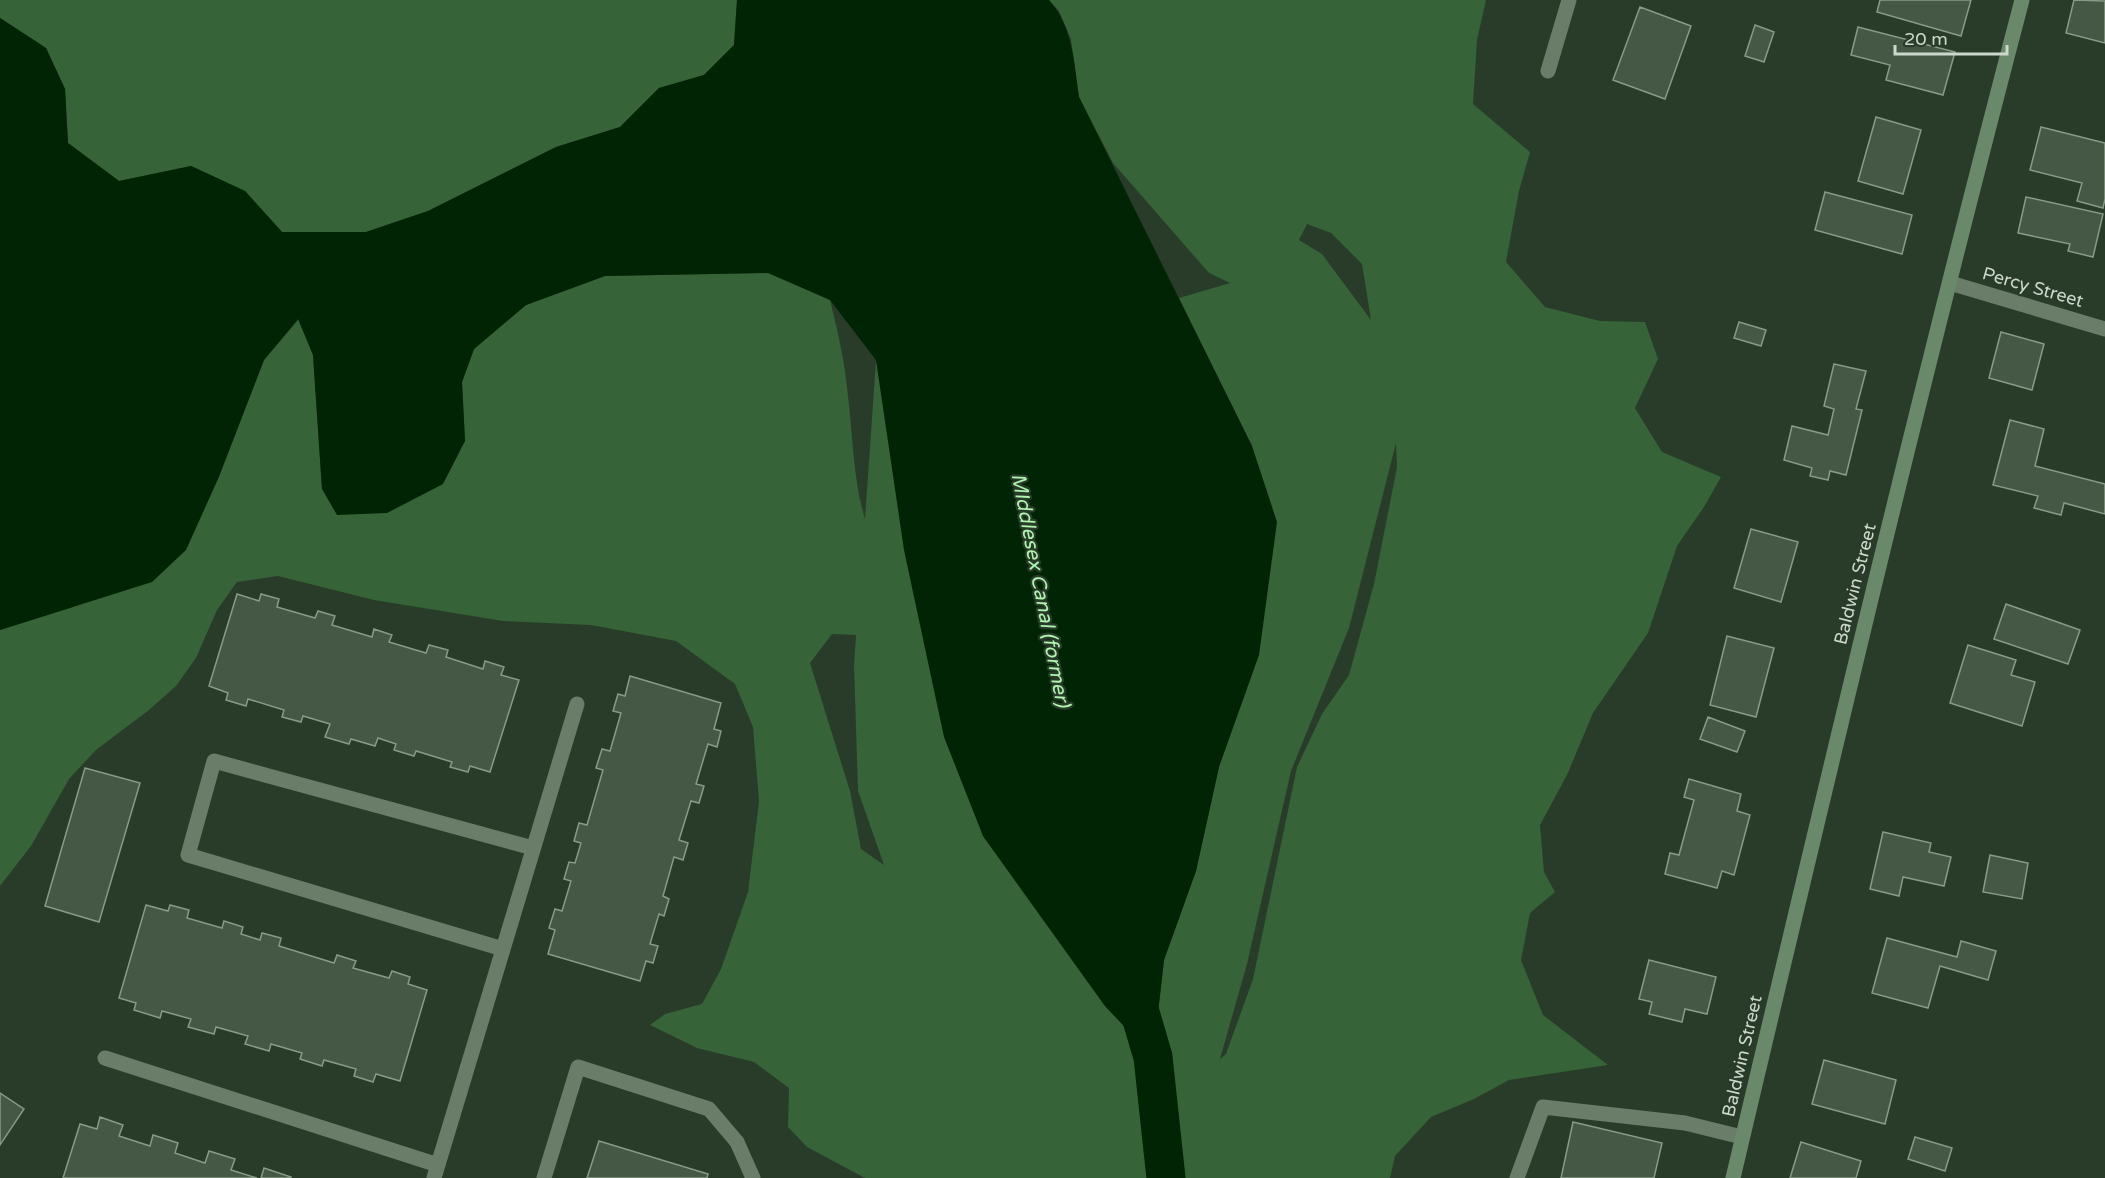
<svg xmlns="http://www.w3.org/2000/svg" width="2105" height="1178" font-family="'Varela Round',sans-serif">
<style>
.green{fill:#366337;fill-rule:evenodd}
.water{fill:#012404}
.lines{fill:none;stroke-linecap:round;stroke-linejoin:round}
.canal{stroke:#012404;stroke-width:39}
.building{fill:#455845;stroke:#879b86;stroke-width:1.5}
.lane{stroke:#697d69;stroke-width:15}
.street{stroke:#697d69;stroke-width:15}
.secondary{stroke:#6a886a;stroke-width:15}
.labels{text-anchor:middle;stroke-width:4.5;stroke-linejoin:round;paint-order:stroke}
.street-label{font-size:18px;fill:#cdd8cd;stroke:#293b29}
.water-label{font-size:20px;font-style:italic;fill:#aff5af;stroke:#293b29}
</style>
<rect width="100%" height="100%" fill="#293b29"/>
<path class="green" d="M0,0H737L734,45L704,75L659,88L620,127L556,147L428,211L366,232H282L245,191L191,166L119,181L68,143L65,89L46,48L0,18Z
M1049,0H1486L1477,40L1473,104L1530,152L1519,191L1506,262L1545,307L1600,321L1645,322L1658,359L1635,408L1662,452L1721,477L1704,507L1677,546L1648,633L1593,713L1567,775L1540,825L1544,872L1555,892L1530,913L1521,960L1543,1015L1608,1065L1509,1080L1474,1099L1431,1117L1395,1156L1390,1178H865L807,1147L788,1127L789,1088L754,1062L697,1048L650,1025L665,1014L702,1004L721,969L748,892L759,801L753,727L735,684L676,641L591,625L503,621L374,600L278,576L237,582L217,610L196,658L176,686L149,710L96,750L69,779L31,846L0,886V630L73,607L218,479L264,360L299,319L313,355L322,489L465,442L462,382L474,349L526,305L605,276L769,273L830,300C838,332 845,363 848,396C853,437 853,479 865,519L876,360L885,412L983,836L1105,1006L1153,1056L1164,960L1196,871L1219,767L1252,446L1179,298L1230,283L1209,273L1113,163L1079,97L1071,39L1059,11ZM1307,224L1331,233L1362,264L1371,320L1322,254L1299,240ZM1396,443L1397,467L1374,584L1349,675L1322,714L1297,767L1253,979L1226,1054L1220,1059L1247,964L1291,771L1349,628ZM832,634L856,635L854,665L858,791L884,865L861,849L850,791L810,663Z"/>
<path class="water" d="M737,0H1049C1073,27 1074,63 1079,97L1252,446L1277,522L1259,655L1219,767L1196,871L1164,960L1153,1057L1105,1006L983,836L944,737L904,550L876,360L830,300L768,273L605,276L526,305L474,349L462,382L465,441L443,484L387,513L337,515L322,489L313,355L298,319L264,360L218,479L186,550L152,582L0,630V18L46,48L65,89L68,143L119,181L191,166L245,191L282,232H366L428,211L556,147L620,127L659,88L704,75L734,45Z"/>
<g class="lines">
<path class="canal" d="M1138,1006L1153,1057L1166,1178"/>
</g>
<path class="building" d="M1880,0H1971L1961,36L1877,12Z
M2074,0L2105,1V43L2066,33Z
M1640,7L1691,26L1665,99L1613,80Z
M1755,25L1774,32L1764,62L1745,56Z
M1858,27L1955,52L1943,95L1886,80L1890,65L1851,55Z
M1876,117L1921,130L1903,194L1858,181Z
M2041,127L2105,143V199L2103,208L2077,201L2082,183L2030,170Z
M1825,192L1912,215L1902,254L1815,230Z
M2026,197L2103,214L2093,257L2068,251L2070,244L2018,233Z
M1739,322L1766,330L1761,346L1734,338Z
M2001,332L2044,344L2032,390L1989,378Z
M1834,364L1866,371L1856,409L1862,410L1846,475L1830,471L1828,480L1810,476L1812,468L1784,460L1792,426L1828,435L1834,409L1824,406Z
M2010,420L2044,429L2035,466L2105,484V514L2064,503L2061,515L2034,508L2038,496L1993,485Z
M1751,529L1798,542L1781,602L1734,588Z
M237,594L259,601L261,594L279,599L277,607L315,618L318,611L335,616L332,625L372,637L374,629L392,635L389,642L426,653L429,645L448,650L446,657L483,669L485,661L504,667L501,675L519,680L490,772L470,766L468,772L450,767L452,762L416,751L414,756L394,750L396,744L378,738L375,746L351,739L349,744L325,737L330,724L303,716L301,722L282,717L284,710L248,699L246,706L226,700L228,693L209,686Z
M2006,604L2080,630L2068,664L1994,639Z
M1727,636L1774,648L1756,717L1710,705Z
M1968,645L2016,660L2011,675L2035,682L2022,726L1950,703Z
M630,676L721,703L714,729L721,731L717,747L708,744L696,784L704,786L699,803L691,801L679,840L688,843L683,860L674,857L663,896L669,899L664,916L659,914L650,944L658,946L653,963L646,961L640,981L548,954L555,930L549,928L555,909L562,911L571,881L564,879L569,862L575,863L581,843L574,841L579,823L587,825L603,770L596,768L602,749L610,751L621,713L613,711L618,694L625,696Z
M1708,717L1745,731L1737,752L1700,739Z
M85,768L140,783L99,922L45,906Z
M1689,779L1741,794L1737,811L1750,815L1734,875L1722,871L1717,888L1665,874L1670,853L1679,855L1694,800L1684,797Z
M1883,832L1931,843L1929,852L1951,857L1944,886L1903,877L1899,896L1870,889Z
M1990,855L2028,863L2022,899L1983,892Z
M146,905L168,911L170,905L189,910L187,918L222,928L224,921L243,927L241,934L260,940L262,933L281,938L279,946L334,963L337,955L356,961L353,968L389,978L392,971L410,977L408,984L427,990L400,1081L376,1074L373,1082L354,1076L356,1069L324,1060L322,1066L300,1059L302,1053L271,1044L269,1051L245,1044L248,1036L216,1027L214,1034L188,1027L191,1019L162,1011L160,1018L134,1010L136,1003L119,998Z
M1887,938L1957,957L1961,941L1996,951L1988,980L1940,966L1928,1008L1872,993Z
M1649,960L1716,977L1707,1014L1685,1009L1682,1022L1649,1014L1652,1002L1639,999Z
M1824,1060L1896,1080L1885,1124L1812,1104Z
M0,1093L24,1109L0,1145Z
M100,1117L123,1125L119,1136L150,1146L153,1135L178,1143L175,1153L205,1163L209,1151L235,1159L231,1170L257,1178H63L80,1124L97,1129Z
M1573,1122L1662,1143L1654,1178H1561Z
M1915,1137L1952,1148L1945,1171L1908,1159Z
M599,1141L708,1174L707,1178H587Z
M1801,1142L1861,1161L1856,1178H1790Z
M264,1168L291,1177V1178H261Z"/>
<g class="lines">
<path class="lane" d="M544,1178L578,1067L709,1109L737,1142
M1517,1178L1543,1107L1685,1123L1742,1137"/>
<path class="street" d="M1548,71L1569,0
M1950,283L2105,329
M503,949L188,855L214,761L533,848
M105,1058L438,1165
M737,1142L753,1178
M434,1178L577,704"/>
<path class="secondary" d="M1733,1178C1826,785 1919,391 2022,0"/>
</g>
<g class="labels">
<g class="street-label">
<text transform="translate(2033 287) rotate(16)" y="6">Percy Street</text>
<text transform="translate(1855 584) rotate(-76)" y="6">Baldwin Street</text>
<text transform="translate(1742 1056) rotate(-77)" y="6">Baldwin Street</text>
</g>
<g class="water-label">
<text transform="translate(1041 590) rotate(79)" y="7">MIddlesex Canal (former)</text>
</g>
</g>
<path d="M1895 45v9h112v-9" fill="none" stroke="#cdd8cd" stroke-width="3"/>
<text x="1904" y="45" font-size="18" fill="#cdd8cd" stroke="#293b29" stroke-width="4.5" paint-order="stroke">20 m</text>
</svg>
